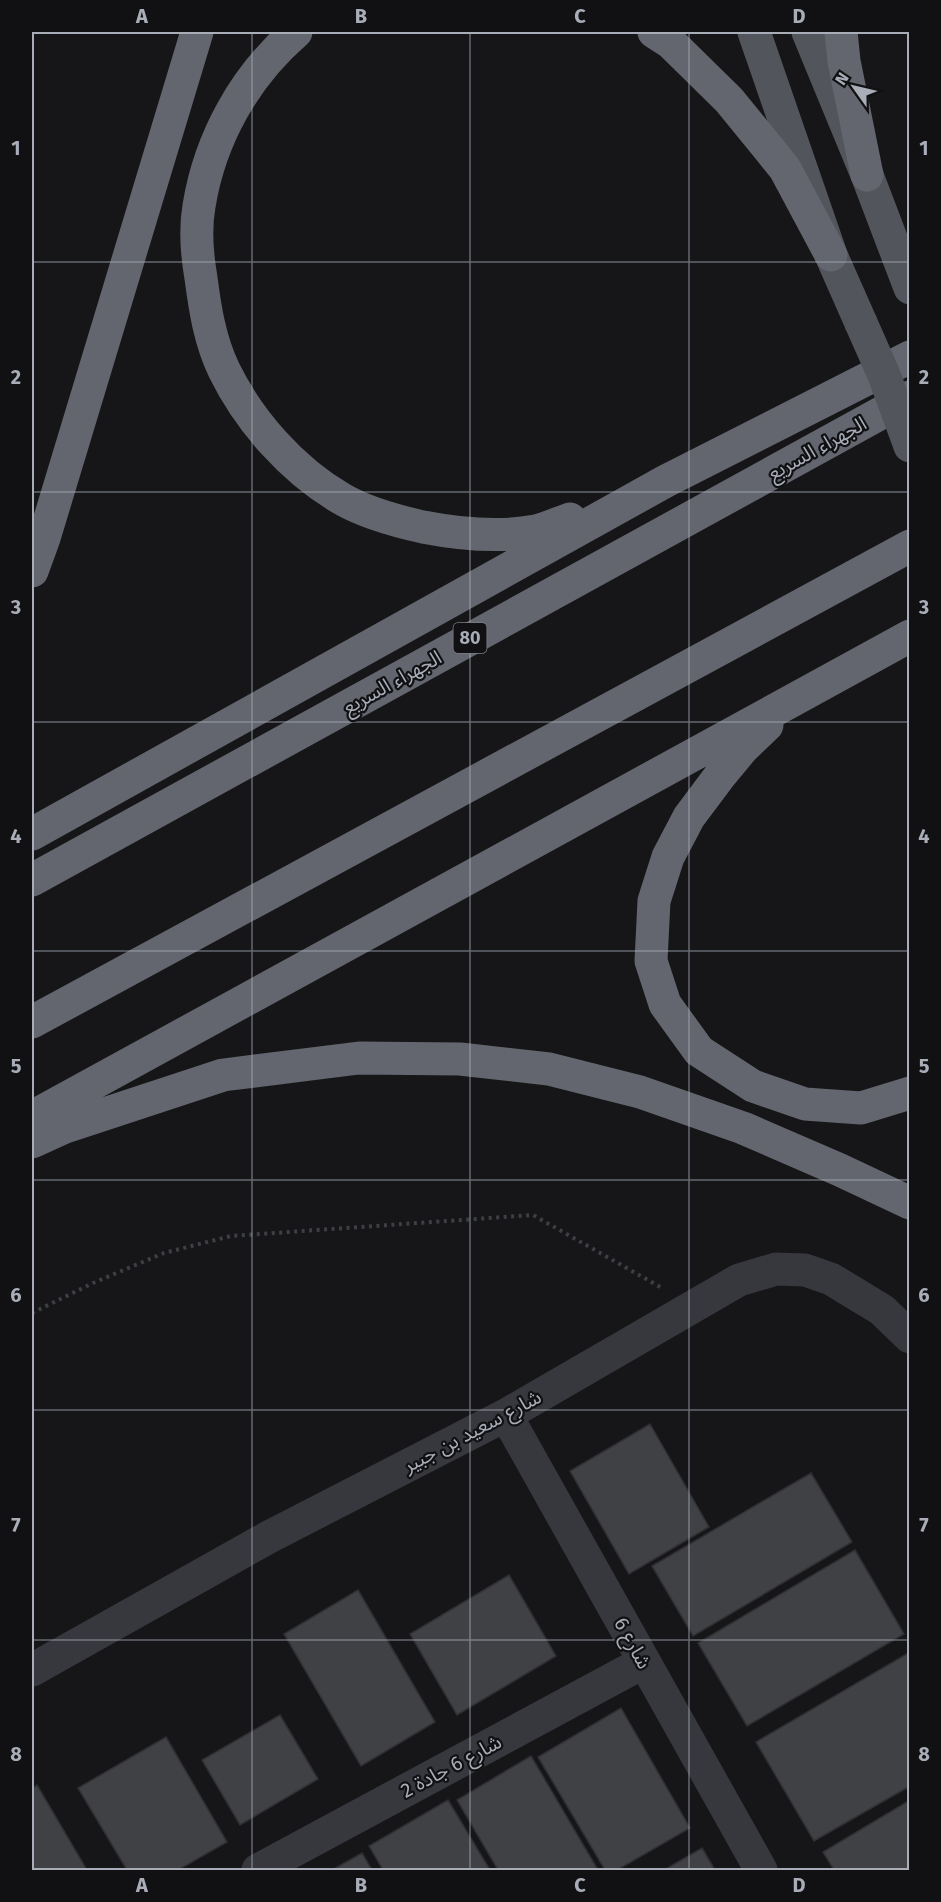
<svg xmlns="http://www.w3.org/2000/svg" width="941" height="1902" font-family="'Fira Sans','Noto Sans Arabic',sans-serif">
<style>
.building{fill:#404145;stroke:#303034;stroke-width:1.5}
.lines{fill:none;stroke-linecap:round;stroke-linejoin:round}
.path{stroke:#3d3f44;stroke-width:4;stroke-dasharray:3 4.5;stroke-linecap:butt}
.street{stroke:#37383d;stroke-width:33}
.primary{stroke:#53555c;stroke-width:33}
.highway{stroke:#63666e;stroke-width:33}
.primary-bridge{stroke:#53555c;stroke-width:33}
.grid{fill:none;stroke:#a8adb8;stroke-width:1.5;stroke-opacity:0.55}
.labels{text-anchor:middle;stroke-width:4.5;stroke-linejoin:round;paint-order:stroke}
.shield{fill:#111113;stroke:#7b7e86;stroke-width:1.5}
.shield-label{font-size:18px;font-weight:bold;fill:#a8adb8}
.street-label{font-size:20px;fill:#a8adb8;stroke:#111113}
.neatline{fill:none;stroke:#a8adb8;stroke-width:2}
.grid-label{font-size:20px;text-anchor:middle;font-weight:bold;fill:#a8adb8}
</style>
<rect width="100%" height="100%" fill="#161618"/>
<path class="building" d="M650,1424L709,1527L629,1574L570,1471Z
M811,1473L852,1542L693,1636L652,1566Z
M855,1550L904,1634L747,1726L698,1643Z
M509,1575L556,1656L457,1715L410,1634Z
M358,1590L435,1722L361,1766L284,1634Z
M910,1652V1786L814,1841L756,1742Z
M621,1708L690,1828L617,1870H605L538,1757Z
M280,1715L318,1779L240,1825L202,1760Z
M166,1737L227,1842L178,1870H127L78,1788Z
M531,1756L598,1870H498L457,1800Z
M37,1785L87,1870H32V1789Z
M448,1800L490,1870H383L369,1846Z
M910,1800V1870H834L823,1852Z
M702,1848L715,1870H664Z
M362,1853L372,1870H332Z"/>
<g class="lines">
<path class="path" d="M32,1313L93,1283L164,1253L231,1236L533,1215L662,1288"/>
<path class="street" d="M506,1415L761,1870
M32,1670L269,1537L506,1415L739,1280L776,1269L805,1270L831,1279L882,1310L910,1337
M258,1870L644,1662"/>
<path class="primary" d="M754,32L831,255L861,323
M808,32L867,175L910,288"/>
<path class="highway" d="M296,32C245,76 210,138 199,206C195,229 197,255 201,278C205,309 210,341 224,370C249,421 292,470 342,499C366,513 396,521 423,527C459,534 499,538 536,531C547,528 559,523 570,519
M654,32L671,43L729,100L769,149L785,169L831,255
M841,32L844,61L867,175
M32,571L44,538L197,32
M767,725L743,748L719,777L689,817L668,857L654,901L651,961L665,1004L699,1051L753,1086L805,1104L861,1108L910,1093
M32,834L666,481L910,357
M32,880L910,397
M32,1022L910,546
M32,1117L910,636
M32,1142L65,1127L223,1075L359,1058L460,1059L549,1069L640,1092L743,1128L840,1170L910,1203"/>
<path class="primary-bridge" d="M861,323L884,375L910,446"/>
</g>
<path class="grid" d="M252,32V1870M470,32V1870M689,32V1870M32,262H910M32,492H910M32,722H910M32,951H910M32,1180H910M32,1410H910M32,1640H910"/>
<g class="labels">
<rect class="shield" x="453.5" y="623" width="33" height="30" rx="4.5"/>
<g class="shield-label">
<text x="470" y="644">80</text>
</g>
<g class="street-label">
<text transform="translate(817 448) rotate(-29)" y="7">الجهراء السريع</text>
<text transform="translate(392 682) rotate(-29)" y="7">الجهراء السريع</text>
<text transform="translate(472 1431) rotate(-28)" y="7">شارع سعيد بن جبير</text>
<text transform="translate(633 1643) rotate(61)" y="7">شارع 6</text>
<text transform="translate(451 1766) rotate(-28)" y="7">شارع 6 جادة 2</text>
</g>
</g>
<rect width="941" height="1902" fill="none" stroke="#111113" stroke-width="66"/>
<g transform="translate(854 87) rotate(304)" stroke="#111113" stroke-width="4.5" paint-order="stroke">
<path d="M0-4.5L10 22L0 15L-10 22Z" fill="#a8adb8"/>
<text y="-9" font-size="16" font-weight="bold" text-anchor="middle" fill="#a8adb8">N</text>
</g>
<rect x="33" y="33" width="875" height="1836" class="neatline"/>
<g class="grid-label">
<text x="142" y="23">A</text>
<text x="361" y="23">B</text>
<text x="580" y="23">C</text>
<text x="799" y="23">D</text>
<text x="16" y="155">1</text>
<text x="924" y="155">1</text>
<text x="16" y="384">2</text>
<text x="924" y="384">2</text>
<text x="16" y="614">3</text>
<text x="924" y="614">3</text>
<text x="16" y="843">4</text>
<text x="924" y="843">4</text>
<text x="16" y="1073">5</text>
<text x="924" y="1073">5</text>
<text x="16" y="1302">6</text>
<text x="924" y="1302">6</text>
<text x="16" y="1532">7</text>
<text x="924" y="1532">7</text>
<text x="16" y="1761">8</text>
<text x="924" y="1761">8</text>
<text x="142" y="1892">A</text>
<text x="361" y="1892">B</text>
<text x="580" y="1892">C</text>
<text x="799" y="1892">D</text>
</g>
</svg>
